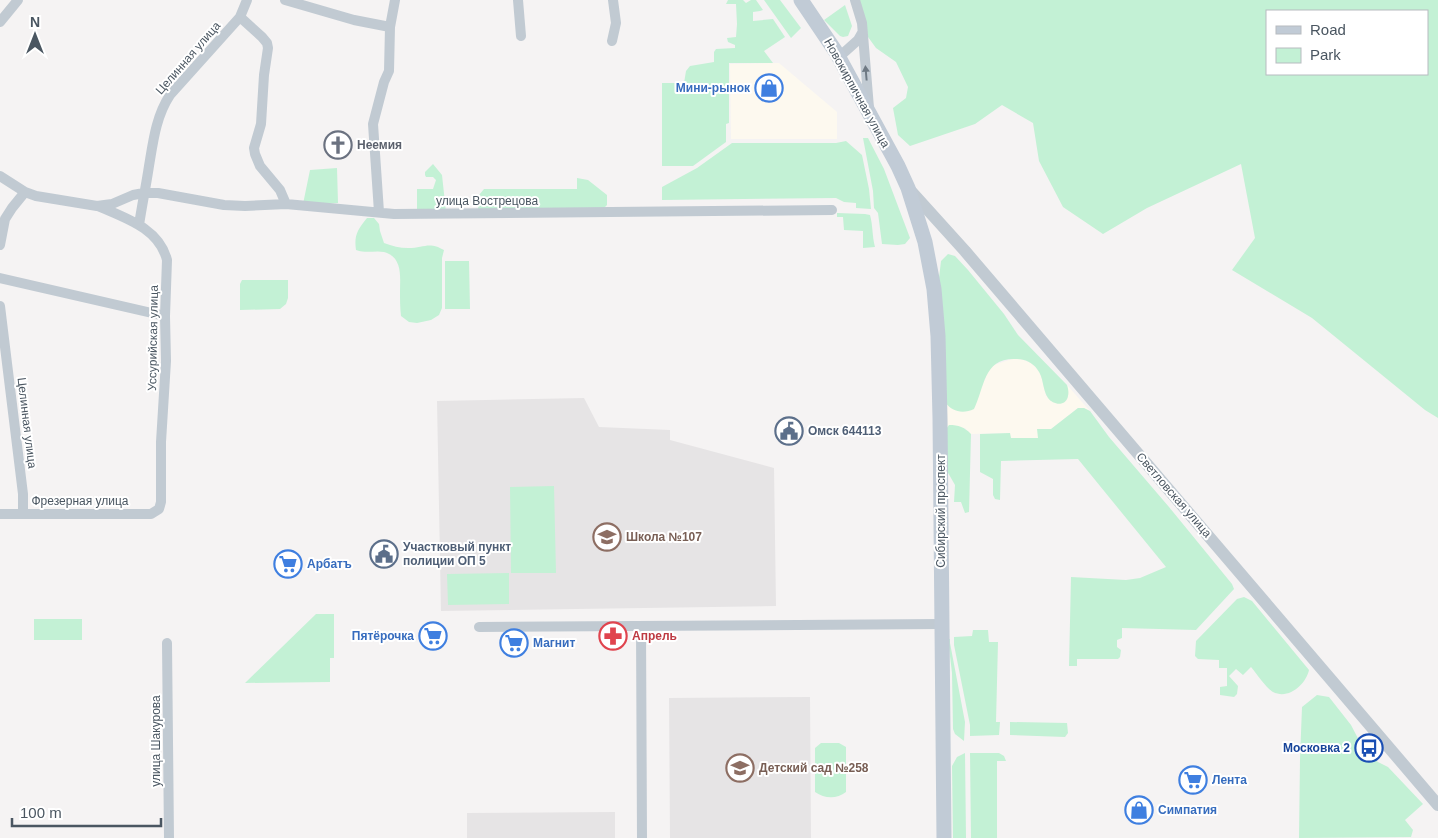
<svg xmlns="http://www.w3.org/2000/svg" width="1438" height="838" font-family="Arial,sans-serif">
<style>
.commercial{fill:#fdf9ef}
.education{fill:#e6e4e5}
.green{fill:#c3f1d5;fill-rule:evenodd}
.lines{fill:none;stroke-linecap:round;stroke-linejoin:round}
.minor{stroke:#c1cad2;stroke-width:10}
.tertiary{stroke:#c1cad2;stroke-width:12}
.secondary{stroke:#c1cbd6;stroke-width:15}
.oneway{fill:#6e7983}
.labels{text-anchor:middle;stroke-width:4;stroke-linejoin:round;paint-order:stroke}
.street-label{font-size:12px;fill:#4a5661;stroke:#fff}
.shop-label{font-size:12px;font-weight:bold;fill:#366cbe;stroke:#fff;text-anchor:start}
.worship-label{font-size:12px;font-weight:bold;fill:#5b616d;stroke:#fff;text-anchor:start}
.service-label{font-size:12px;font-weight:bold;fill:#4e5e75;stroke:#fff;text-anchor:start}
.education-label{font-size:12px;font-weight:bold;fill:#785e54;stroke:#fff;text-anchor:start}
.health-label{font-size:12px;font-weight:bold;fill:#be3a42;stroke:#fff;text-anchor:start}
.transit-label{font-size:12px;font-weight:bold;fill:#164399;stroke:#fff;text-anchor:end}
</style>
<rect width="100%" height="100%" fill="#f5f3f3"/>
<path class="commercial" d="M779,63L837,112V139H731L730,64Z
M1012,359H1021L1031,363L1037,368L1041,375L1046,396L1066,401L1068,396L1067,385L1090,411L1084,408H1078L1051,429H1038V438H1010V433L971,434L965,428L946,429L945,402L985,380L988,370L994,365Z"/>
<path class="education" d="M584,398L599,427L670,430V440L774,468L776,606L441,611L437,401Z
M810,697L811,838H670L669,698Z
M615,812V838H467V813Z"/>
<path class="green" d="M728,0H743L746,3L751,0H756L763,10L760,11L753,12V21L773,19L785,37L764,51L773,63H729V123L726,124V142L693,166H662V83H684L686,71L690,66L714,62V52L716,49L735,48V45L728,42L727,38L736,37L737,24L736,4H726Z
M764,0H780L801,28L791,38Z
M859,0H1438V418L1425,410L1312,318L1232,270L1255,238L1241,164L1147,208L1103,234L1063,207L1039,161L1033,123L1002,105L975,124L910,146L898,135L893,108L906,98L908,87L896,62L876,48L868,37ZM1267,11H1427V74H1267Z
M845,5L852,26L848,36L843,37L840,36L824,20Z
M863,138H868L884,169L910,238L905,244L898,245L882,244L878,213L874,208L873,191Z
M846,141L862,155L869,189L871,209L856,208V203L844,202L836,198L662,200V187L697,168L732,143H836Z
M433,164L442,175L446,212L417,211V189H433L436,180L433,177H426L425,175V172Z
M337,168L338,203L303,204L310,170Z
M577,178L588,180L607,195V205L602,210H478L479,195L484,189H577Z
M837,213L865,214L870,215C873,226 872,236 875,247L863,248V231L844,230L843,217H837Z
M367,218H374L379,224L380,231L384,243C392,246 400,248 408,248C424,248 429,241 444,250L442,258V308L439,315L431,320L417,323L409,322L401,316C400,308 400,300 400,292C400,277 403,257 384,252C374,250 368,254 356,250C354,236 357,230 367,218Z
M948,254L955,256L968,270L1004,314L1018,335L1067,385C1068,388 1069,392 1068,396C1066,407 1053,405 1048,398C1042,389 1044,377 1037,369C1033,363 1025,359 1017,359C983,357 985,387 974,409C963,414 952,412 945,402L939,278L941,261Z
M445,261H469L470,309H445Z
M242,280H288V298L286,304L280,309L240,310V284Z
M1078,408H1084L1090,411L1109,437L1169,507L1232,584L1234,589L1196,630L1122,628V638L1117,640V647L1121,650L1120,657L1118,659H1077V666H1069L1071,577L1126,580L1140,578L1166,567L1078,459L1001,461L1000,500L995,499L993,495V479L980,472V434L1010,433L1011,438H1038L1037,429H1051Z
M949,425C959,425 964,427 971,434L969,512L965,513L961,502H954L955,485L947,471L946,429Z
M554,486L556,573H511L510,487Z
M509,573V604L448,605L447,574Z
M1244,597L1252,601L1309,670C1306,684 1289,700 1273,692C1266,688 1257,674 1251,667L1243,675L1236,669L1229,676L1238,686L1237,694L1234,697L1220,695V687L1227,686V668H1219V660L1198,659L1195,656L1196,641L1237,599Z
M316,614H334V658H330V682L245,683Z
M34,619H82V640H34Z
M973,630H988L989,642H998L996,722H1000L999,735L970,736V725L954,645V637L972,636Z
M948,639H950V643L965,722L964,741L955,734L953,729L952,673Z
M1317,695L1329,697L1351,725L1364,750L1378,762L1388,767L1423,804L1405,820L1413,830L1411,837L1299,838L1300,759L1302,707Z
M1010,722L1067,723L1068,733L1065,737L1010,735Z
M821,743H839L846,747V792C837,799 825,799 815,792V748Z
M965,753L966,838H953L952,766L957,757Z
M970,753H999L1004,756L1006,761H997V838H971Z"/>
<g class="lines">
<path class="minor" d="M285,0L354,20L390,27
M518,0L521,36
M855,0L862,23L869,108
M240,17L262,37L267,43L268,48L264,75L261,124L254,148L255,154L260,166L280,190L286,204
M0,22L18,0
M612,41L616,23L613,0
M839,57L858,40L862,33
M0,176L25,192L36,196L97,206L112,204L133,195L144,193H158L224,205L245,206L286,204L394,214L832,210
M379,212L373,124L384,82L389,71L390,27L395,0
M139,225C142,205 146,186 149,166C153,142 156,116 170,95L240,17L247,0
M0,245L5,219L12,208L25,192
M0,278L165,316
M0,306L23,494V514
M0,514H151L159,509L161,502V442L166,361L165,316L167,260C159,228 125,218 98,206
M641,626L642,838
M479,627L941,624
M167,643L169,838"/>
<path class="tertiary" d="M909,189L965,251L1438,805"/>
<path class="secondary" d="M801,0L836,52L898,166L908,188L925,242L934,289L938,336L940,418L944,838"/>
</g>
<defs><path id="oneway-solid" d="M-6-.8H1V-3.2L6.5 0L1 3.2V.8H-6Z" transform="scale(1.25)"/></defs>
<use class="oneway" href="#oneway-solid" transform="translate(866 73) rotate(-95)"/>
<defs>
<g id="shop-ring" transform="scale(1.4375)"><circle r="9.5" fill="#fff" stroke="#3f7fe0" stroke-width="1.5"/><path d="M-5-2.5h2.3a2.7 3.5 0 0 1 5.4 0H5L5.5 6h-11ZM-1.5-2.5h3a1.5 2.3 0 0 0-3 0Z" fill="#3f7fe0"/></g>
<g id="church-ring" transform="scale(1.4375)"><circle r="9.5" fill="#fff" stroke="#6b7280" stroke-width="1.5"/><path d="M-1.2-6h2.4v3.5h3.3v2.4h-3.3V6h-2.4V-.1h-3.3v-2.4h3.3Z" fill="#6b7280"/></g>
<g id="civic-ring" transform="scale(1.4375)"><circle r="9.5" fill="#fff" stroke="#5c6f8a" stroke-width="1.5"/><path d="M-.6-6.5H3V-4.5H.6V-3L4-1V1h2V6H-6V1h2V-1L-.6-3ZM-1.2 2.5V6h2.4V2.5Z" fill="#5c6f8a"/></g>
<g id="school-ring" transform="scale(1.4375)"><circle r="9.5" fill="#fff" stroke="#8d6e63" stroke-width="1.5"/><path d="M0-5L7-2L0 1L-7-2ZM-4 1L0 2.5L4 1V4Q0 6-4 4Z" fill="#8d6e63"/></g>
<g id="supermarket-ring" transform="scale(1.4375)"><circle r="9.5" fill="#fff" stroke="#3f7fe0" stroke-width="1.5"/><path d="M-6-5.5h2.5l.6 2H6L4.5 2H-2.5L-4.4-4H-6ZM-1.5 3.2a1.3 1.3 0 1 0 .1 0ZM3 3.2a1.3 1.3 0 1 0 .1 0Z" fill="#3f7fe0"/></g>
<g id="pharmacy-ring" transform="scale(1.4375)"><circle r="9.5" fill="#fff" stroke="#e0444e" stroke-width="1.5"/><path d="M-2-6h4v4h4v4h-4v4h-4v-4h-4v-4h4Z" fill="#e0444e"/></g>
<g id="bus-ring" transform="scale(1.4375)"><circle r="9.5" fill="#fff" stroke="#1a4fb4" stroke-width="1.5"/><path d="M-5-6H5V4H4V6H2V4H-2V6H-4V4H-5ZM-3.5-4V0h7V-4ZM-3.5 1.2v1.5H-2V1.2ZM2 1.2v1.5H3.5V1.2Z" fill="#1a4fb4"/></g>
</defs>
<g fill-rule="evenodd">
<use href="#shop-ring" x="769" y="88"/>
<use href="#church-ring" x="338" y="145"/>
<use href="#civic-ring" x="789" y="431"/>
<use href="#school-ring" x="607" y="537"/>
<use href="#civic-ring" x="384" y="554"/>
<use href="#supermarket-ring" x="288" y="564"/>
<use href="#supermarket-ring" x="433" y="636"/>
<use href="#pharmacy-ring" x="613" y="636"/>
<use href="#supermarket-ring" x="514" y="643"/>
<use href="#bus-ring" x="1369" y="748"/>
<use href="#school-ring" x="740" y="768"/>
<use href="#supermarket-ring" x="1193" y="780"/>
<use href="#shop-ring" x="1139" y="810"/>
</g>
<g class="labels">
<g class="street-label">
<text transform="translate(188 58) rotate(-49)" y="4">Целинная улица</text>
<text transform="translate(857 93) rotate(61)" y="4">Новокирпичная улица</text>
<text x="487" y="205">улица Вострецова</text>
<text transform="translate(153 338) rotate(-89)" y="4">Уссурийская улица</text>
<text transform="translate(27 423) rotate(83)" y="4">Целинная улица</text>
<text transform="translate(1174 495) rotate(49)" y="4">Светловская улица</text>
<text x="80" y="505">Фрезерная улица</text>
<text transform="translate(941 511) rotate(-90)" y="4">Сибирский проспект</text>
<text transform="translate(156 741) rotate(-90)" y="4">улица Шакурова</text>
</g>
<g class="shop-label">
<text x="750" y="92" text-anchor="end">Мини-рынок</text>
<text x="307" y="568">Арбатъ</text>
<text x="414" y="640" text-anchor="end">Пятёрочка</text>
<text x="533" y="647">Магнит</text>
<text x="1212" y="784">Лента</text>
<text x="1158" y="814">Симпатия</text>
</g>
<g class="worship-label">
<text x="357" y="149">Неемия</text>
</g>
<g class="service-label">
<text x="808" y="435">Омск 644113</text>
<text x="403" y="551">Участковый пункт<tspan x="403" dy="14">полиции ОП 5</tspan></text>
</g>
<g class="education-label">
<text x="626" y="541">Школа №107</text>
<text x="759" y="772">Детский сад №258</text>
</g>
<g class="health-label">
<text x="632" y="640">Апрель</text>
</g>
<g class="transit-label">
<text x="1350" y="752">Московка 2</text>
</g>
</g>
<rect x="1266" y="10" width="162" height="65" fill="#ffffff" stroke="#b7bbc0"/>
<rect x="1276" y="26" width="25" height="8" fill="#c1cbd6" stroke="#b7bbc0"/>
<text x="1310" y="35" font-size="15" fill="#4a5661">Road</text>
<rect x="1276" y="48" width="25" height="15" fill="#c3f1d5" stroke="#b7bbc0"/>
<text x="1310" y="60" font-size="15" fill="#4a5661">Park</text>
<g transform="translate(35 35)" stroke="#ffffff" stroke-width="4" paint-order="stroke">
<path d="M0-4L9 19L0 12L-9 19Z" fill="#4a5661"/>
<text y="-8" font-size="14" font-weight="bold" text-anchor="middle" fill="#4a5661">N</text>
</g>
<path d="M12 818v8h149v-8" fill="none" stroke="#4a5661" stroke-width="2.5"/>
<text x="20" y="818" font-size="15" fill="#4a5661" stroke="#ffffff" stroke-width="4" paint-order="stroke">100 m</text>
</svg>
